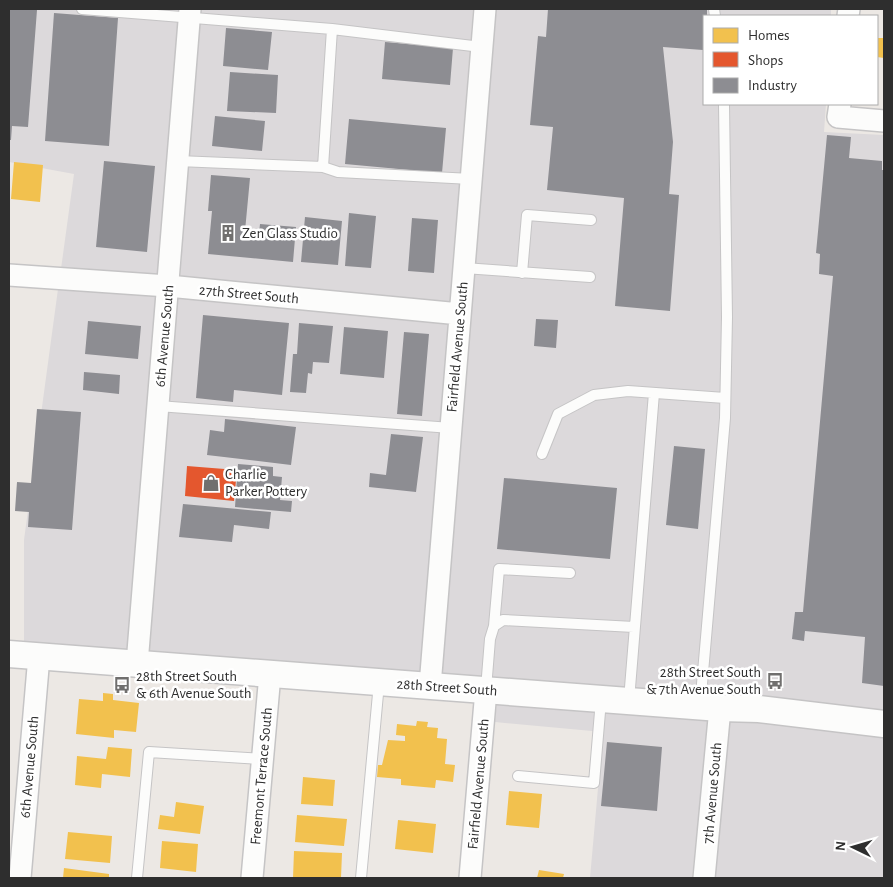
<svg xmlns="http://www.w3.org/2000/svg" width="893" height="887" font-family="'Alegreya Sans',sans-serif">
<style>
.industrial{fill:#dcd9db}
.homes{fill:#f2c14e}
.shops{fill:#e4572e}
.industry{fill:#8d8d92}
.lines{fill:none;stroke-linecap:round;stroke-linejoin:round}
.service-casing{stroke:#c5c4c5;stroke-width:12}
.minor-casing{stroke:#c5c4c5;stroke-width:24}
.tertiary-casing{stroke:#c5c4c5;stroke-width:29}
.service{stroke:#fcfcfb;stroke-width:10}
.minor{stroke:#fcfcfb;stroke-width:21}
.tertiary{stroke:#fcfcfb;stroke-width:26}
.labels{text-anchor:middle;stroke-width:5;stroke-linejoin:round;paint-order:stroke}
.poi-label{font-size:15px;fill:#2e2e2e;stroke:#fff;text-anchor:start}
.street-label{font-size:15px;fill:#2e2e2e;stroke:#fff}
</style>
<rect width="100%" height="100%" fill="#ece8e4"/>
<path class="industrial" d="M9,9H179L157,276L61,269L74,174L9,162Z
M201,9H473L450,303L180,277Z
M496,9H831V16H704V104H826L824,132L884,135V714L442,677Z
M58,289L156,296L127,653L24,645V540Z
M178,297L448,323L420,675L149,655Z
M497,701L708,718L692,878H590L603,732L495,722Z
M730,718L884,734V878H715Z"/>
<path class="homes" d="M877,38H884V58L877,57Z
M14,162L43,165L40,202L11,199Z
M103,693L113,694V700L139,703L136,732L114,730V738L76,734L79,699L103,701Z
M417,721L428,722L427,727L438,728L437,738L447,739L445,764L455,765L453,782L436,780L435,788L401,785V779L377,777L378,765H382L388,740L405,741V736L396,735L397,724L416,726Z
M108,747L132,749L130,777L102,774L101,788L75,785L77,756L106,759Z
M303,777L335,780L333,806L301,804Z
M509,791L542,794L539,828L506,825Z
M176,802L204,806L200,834L158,829L160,815L174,817Z
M297,815L347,819L344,846L295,842Z
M398,820L436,824L433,853L395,849Z
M68,832L112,836L110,863L65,859Z
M162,841L198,844L196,872L160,868Z
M294,851L342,853L341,878H293Z
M64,868L109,874V878H63Z
M539,870L564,874L563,878H537Z"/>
<path class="shops" d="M187,466L237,470L234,501L185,496Z"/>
<path class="industry" d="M9,9L37,10L28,127L12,126L11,140H9Z
M548,9H707V16H704L703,50L663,47L673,142L669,194L679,195L670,311L615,306L624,198L547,190L553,127L530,125L538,36L546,37Z
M54,13L118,18L109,146L45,141Z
M226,28L272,32L268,70L223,66Z
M385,42L453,48L450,85L382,79Z
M230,72L278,75L276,113L227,111Z
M215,116L265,121L262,151L212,146Z
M349,119L446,128L442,173L345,164Z
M827,135L851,137L849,158L882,161V170H884V686L862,683L865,637L805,631L804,641L792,639L795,612H803L833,276L819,274L820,254L816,253Z
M104,161L155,166L147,252L96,247Z
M211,175L250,178L245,231L259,233L260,224L296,227L293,262L208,254L212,211H208Z
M349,213L376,216L371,268L345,266Z
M305,217L342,221L338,265L301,262Z
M412,218L438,220L434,273L408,271Z
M203,315L289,323L282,395L234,390L233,402L196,398Z
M536,319L558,320L556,348L534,346Z
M88,321L141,326L138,359L85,354Z
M299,323L333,326L329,363L313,362L312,374L308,373L306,393L290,392L293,354H297Z
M344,327L388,331L384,378L340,374Z
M404,332L429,334L422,416L397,414Z
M84,372L120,375L119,394L83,390Z
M37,409L81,412L72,530L28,527L29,512L15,511L17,482L31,483Z
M225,419L296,427L291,465L207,455L210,430L224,432Z
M391,434L423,437L416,492L369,487L370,473L386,475Z
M674,446L705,449L698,529L666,525Z
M238,464L273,467V476L282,477L280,500L292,501L291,512L235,507Z
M504,478L617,488L610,559L497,549Z
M183,504L271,512L269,529L234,525L232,542L179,537Z
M607,742L662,747L657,811L601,806Z"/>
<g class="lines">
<g class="service-casing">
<path id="service" d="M82,9L332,29L481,47
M714,9L715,16
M178,161L323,167L338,172L471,179
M323,167L332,29
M464,268L590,277
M522,273L527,215L591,220
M158,406L451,428
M542,454L558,414L594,395L628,391L725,398
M494,626L499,569L570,573
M486,689L490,639L494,626L503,620L634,627
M629,700L654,393
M700,707L725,418L727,317L724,104
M518,776L594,783L601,700
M137,878L149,752L262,759
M361,878L379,683"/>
</g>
<g class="minor-casing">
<path id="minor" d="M848,16L849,9
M840,104L838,117L884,121
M9,275L168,286L460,314
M137,664L190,9
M430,686L485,9
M20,878L39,656
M252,878L270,674
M470,878L486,690
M704,878L720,708"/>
</g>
<g class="tertiary-casing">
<path id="tertiary" d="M9,654L720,708L759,709L884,724"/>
</g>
<use href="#service" class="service"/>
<use href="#minor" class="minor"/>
<use href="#tertiary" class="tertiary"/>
</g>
<defs>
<g id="building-bare" transform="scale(1.35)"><path d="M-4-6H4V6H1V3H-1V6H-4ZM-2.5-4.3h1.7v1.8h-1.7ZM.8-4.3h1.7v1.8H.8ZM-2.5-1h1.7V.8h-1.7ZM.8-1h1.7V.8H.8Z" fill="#706f6e" stroke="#fff" stroke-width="2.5" paint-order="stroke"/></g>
<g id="shop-bare" transform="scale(1.35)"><path d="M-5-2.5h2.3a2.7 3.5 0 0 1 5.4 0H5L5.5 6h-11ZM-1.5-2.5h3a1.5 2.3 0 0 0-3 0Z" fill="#706f6e" stroke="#fff" stroke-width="2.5" paint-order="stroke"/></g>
<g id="bus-bare" transform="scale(1.35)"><path d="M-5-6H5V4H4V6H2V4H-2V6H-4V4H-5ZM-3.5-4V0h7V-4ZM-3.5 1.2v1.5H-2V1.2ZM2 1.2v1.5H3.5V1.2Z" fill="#706f6e" stroke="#fff" stroke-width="2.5" paint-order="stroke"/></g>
</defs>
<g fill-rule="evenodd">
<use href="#building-bare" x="228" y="233"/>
<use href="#shop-bare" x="211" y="483"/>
<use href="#bus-bare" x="775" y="681"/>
<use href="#bus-bare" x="122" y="685"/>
</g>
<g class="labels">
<g class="poi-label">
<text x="242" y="238">Zen Glass Studio</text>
<text x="225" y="479">Charlie<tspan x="225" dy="17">Parker Pottery</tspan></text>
<text x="761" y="677" text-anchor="end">28th Street South<tspan x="761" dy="17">&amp; 7th Avenue South</tspan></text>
<text x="136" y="681">28th Street South<tspan x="136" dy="17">&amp; 6th Avenue South</tspan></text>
</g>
<g class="street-label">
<text transform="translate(249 294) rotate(5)" y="5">27th Street South</text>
<text transform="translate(164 336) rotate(-85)" y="5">6th Avenue South</text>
<text transform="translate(457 347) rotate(-85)" y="5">Fairfield Avenue South</text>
<text transform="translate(447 687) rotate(4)" y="5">28th Street South</text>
<text transform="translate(29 767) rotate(-85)" y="5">6th Avenue South</text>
<text transform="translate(261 776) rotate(-85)" y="5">Freemont Terrace South</text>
<text transform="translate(478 784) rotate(-85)" y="5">Fairfield Avenue South</text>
<text transform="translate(712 793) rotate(-85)" y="5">7th Avenue South</text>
</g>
</g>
<rect width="893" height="887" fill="none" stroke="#2e2e2e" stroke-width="20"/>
<rect x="703" y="15" width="175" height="90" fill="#ffffff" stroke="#ababab"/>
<rect x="713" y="28" width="25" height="15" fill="#f2c14e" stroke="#ababab"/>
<text x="748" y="40" font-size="15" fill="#2e2e2e">Homes</text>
<rect x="713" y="52" width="25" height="15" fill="#e4572e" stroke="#ababab"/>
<text x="748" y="65" font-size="15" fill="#2e2e2e">Shops</text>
<rect x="713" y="78" width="25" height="15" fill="#8d8d92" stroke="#ababab"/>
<text x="748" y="90" font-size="15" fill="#2e2e2e">Industry</text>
<g transform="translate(853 847) rotate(275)" stroke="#ffffff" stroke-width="4" paint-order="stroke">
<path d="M0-4L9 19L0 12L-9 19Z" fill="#2e2e2e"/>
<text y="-8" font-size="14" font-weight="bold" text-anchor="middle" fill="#2e2e2e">N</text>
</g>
</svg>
